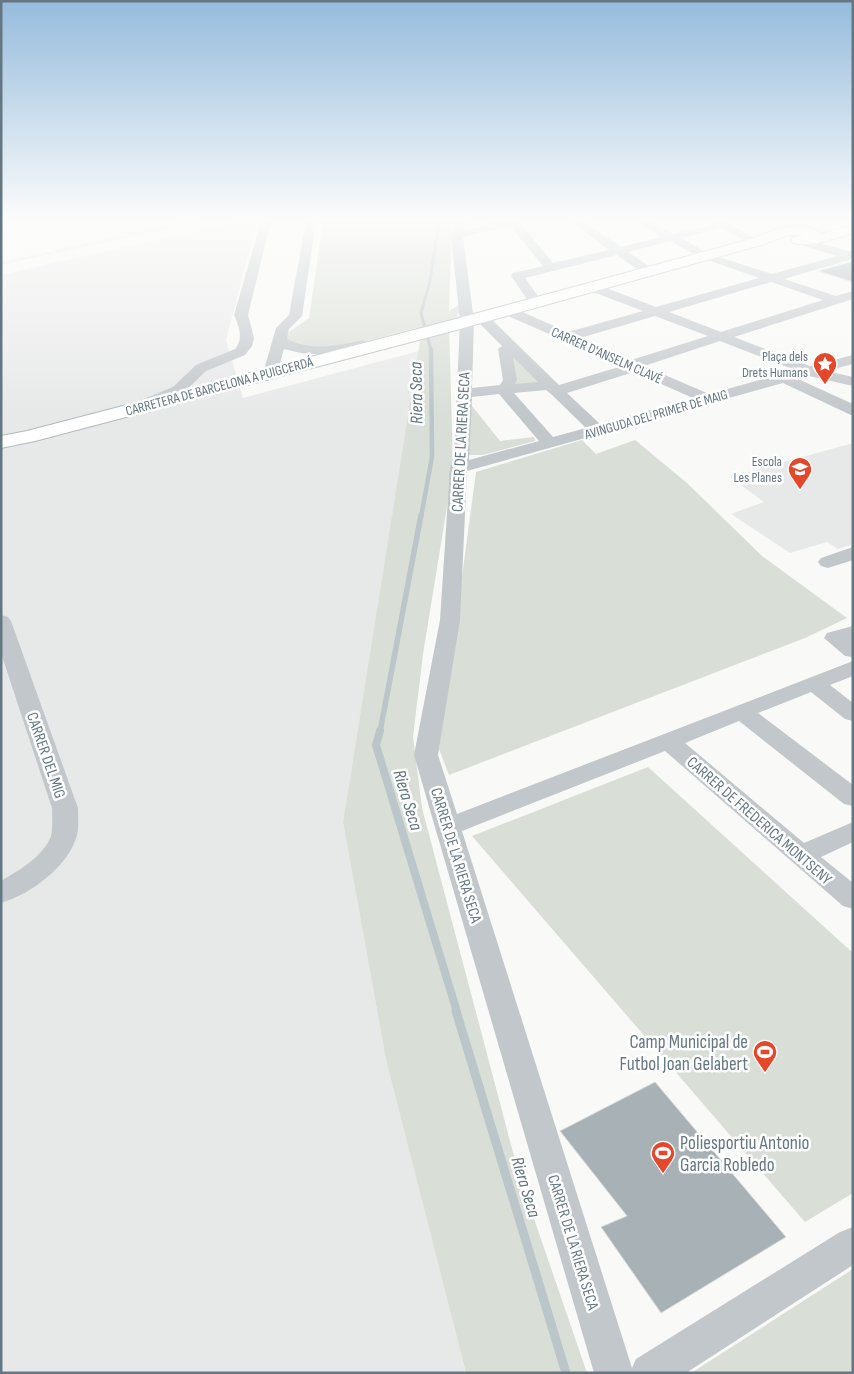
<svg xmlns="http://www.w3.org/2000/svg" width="854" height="1374" font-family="'Sofia Sans Condensed',sans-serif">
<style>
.built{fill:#e7e9e8}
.green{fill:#d9ded6}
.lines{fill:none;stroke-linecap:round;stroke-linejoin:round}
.stream-far4{stroke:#bac6ca;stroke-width:3}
.stream-far3{stroke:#bac6ca;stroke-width:4.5}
.stream-far2{stroke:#bac6ca;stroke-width:5.5}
.stream-far1{stroke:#bac6ca;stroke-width:8}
.stream{stroke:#bac6ca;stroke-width:9}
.building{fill:#a7b1b6;stroke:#dbdbd9}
.secondary-casing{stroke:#b2b9be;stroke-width:2}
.street{fill:#c2c7cb;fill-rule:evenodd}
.secondary{fill:#fff;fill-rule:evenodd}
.labels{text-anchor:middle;stroke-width:5;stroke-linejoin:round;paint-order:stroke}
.far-street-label{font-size:14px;fill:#647782;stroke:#fff}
.far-poi-label{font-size:14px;fill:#647782;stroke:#fff;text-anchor:end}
.street-label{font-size:16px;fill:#647782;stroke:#fff}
.water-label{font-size:18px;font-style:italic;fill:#5e767c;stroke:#fff}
.near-poi-label{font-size:19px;fill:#647782;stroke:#fff;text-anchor:end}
</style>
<rect width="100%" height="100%" fill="#f9f9f7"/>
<path class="built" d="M188,221H203L1,265V262Z
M241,221H257L226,340L243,398L419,351L343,822L386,1060L466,1373H1V275Z
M853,443V544L838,549L827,542L790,553L731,514L764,502L730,477Z"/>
<path class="green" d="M323,221H452L449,311L459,305L460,313L457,314L458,318L449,320L453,470L423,654L413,737L422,808L519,1175L587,1373H466L386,1060L343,822L420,341L416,328L340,348H302L286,340L289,332L309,318Z
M505,349L550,385L513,390Z
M468,401L500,441L534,437L535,441L483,455H462Z
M582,440L596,454L635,440L687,483L762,556L847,618L805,638L449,775L439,749L476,472Z
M648,767L853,953V1193L805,1222L472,836Z
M853,1269V1373H691Z"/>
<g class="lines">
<path class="stream-far4" d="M431,350L421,313L430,281L439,221"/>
<path class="stream-far3" d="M421,517L432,457L431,349"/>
<path class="stream-far2" d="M380,732L421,515"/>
<path class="stream-far1" d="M380,731L376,745L457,1012"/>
<path class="stream" d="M456,1011L566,1373"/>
</g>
<path class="building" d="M853,261V282L818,271L847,263Z
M655,1082L786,1237L661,1313L601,1227L627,1216L560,1131Z"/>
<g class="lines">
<g class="secondary-casing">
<path id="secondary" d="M853,225V233C835,238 812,248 793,243L791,240L793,237L805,235H788L761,245L449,332L35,441L1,448V436L27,431L437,324L751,239C772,231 801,217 821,234Z"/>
</g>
<path class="street" d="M261,221H271L248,315L254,338L252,346L245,355L206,371L183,393L144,409H134L131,406L134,403L173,387L196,365L235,349C244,339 239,326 234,315Z
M306,221H316L302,316L289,329L287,339C311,351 337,346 363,340L370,344L368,347C339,354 313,358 284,349L277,373L270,377L263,373L276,328L289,315Z
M456,221H466L464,230L502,221H522L520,223L553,263L609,250L571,221H583L621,247L661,237L636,221H649L673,234L713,224L710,221H724L762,242L756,245L752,244L721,228L681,238L707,253L772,274L837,256L792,242V238L796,237L853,252V259L784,279L836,296L853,291V299L734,337L810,366L853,355V364L826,371L853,377V386L809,376L798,379L853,404V416L783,383L467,471L460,620L438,755L457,814L853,661V676L830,685L853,703V721L845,719L811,692L758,713L853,785V806L844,804L739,721L685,743L804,843L853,822V842L821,857L853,883V909L843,906L665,751L462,831L632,1368L636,1359L840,1232L853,1227V1265L686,1373H594L414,755L440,620L450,468L454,455L460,321L451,235ZM510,226L543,266L513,273L511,276L531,305L536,306L542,302L525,278L617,255L644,274H652L654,271L652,268L628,252L670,241L699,257L759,278L656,307L596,284H588L586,287L588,290L643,311L568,332L511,307H501L499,310L501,313L622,366L559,385L486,314H476L474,317L476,320L502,346L498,349L503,380L500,385L472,388L474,321L463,237ZM771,282L823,300L721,332L669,312ZM655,316L708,336L631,360L580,338ZM720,341L795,370L709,394L644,366ZM513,357L538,382L515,384L517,380ZM634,372L693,398L600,424L567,393ZM546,390L551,394L586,428L553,437L514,393ZM499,394L539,441L469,460L472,397Z
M853,547V560L828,568L821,566L818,562L821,558Z
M1,615L8,617L11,621L78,808C78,817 79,826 77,835C69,866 31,894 1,903V881C18,871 44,856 51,836C53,827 52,817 52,808L1,653Z
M853,626V657L845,656L824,638L827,633Z"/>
<use href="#secondary" class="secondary"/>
</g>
<linearGradient id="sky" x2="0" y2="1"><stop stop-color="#95bbdc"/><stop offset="0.53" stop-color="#fcfcfb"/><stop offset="1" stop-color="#fcfcfb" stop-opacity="0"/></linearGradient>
<rect width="854" height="414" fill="url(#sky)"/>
<defs>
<g id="sight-pin" transform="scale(1.25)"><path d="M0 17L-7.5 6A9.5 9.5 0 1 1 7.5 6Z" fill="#e5472a" stroke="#fff"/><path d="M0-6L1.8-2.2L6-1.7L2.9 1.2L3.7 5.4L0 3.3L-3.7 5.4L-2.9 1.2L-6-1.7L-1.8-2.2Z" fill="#fff"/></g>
<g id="school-pin" transform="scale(1.25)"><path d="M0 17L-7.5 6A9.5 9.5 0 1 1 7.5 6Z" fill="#e5472a" stroke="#fff"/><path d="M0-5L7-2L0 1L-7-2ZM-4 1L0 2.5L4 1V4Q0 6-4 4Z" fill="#fff"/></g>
<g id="stadium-pin" transform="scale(1.25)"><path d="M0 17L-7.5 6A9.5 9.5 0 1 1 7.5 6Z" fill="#e5472a" stroke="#fff"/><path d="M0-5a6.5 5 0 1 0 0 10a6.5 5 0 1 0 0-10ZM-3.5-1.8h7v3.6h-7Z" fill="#fff"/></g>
</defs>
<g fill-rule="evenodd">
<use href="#sight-pin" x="825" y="364"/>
<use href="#school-pin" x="800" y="469"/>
<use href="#stadium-pin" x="765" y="1052"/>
<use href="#stadium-pin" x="663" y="1153"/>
</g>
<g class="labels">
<g class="far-street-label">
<text transform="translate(607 355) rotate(24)" y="5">CARRER D'ANSELM CLAVÉ</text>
<text transform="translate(219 386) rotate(-15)" y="5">CARRETERA DE BARCELONA A PUIGCERDÁ</text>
<text transform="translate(656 414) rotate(-16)" y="5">AVINGUDA DEL PRIMER DE MAIG</text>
</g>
<g class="far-poi-label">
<text x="808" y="361">Plaça dels<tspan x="808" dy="16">Drets Humans</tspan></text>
<text x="782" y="466">Escola<tspan x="782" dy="16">Les Planes</tspan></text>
</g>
<g class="street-label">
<text transform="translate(460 442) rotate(-87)" y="6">CARRER DE LA RIERA SECA</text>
<text transform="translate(47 755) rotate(71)" y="6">CARRER DEL MIG</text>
<text transform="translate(760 820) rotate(41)" y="6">CARRER DE FREDERICA MONTSENY</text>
<text transform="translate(457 855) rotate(73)" y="6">CARRER DE LA RIERA SECA</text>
<text transform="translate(574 1242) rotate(73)" y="6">CARRER DE LA RIERA SECA</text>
</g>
<g class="water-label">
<text transform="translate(416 393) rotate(-91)" y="6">Riera Seca</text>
<text transform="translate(408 800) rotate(73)" y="6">Riera Seca</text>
<text transform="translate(526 1187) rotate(73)" y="6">Riera Seca</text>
</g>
<g class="near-poi-label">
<text x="748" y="1048">Camp Municipal de<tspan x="748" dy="22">Futbol Joan Gelabert</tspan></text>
<text x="680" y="1149" text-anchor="start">Poliesportiu Antonio<tspan x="680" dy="22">Garcia Robledo</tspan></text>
</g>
</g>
<rect width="854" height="1374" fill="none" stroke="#647782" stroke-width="5"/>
</svg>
